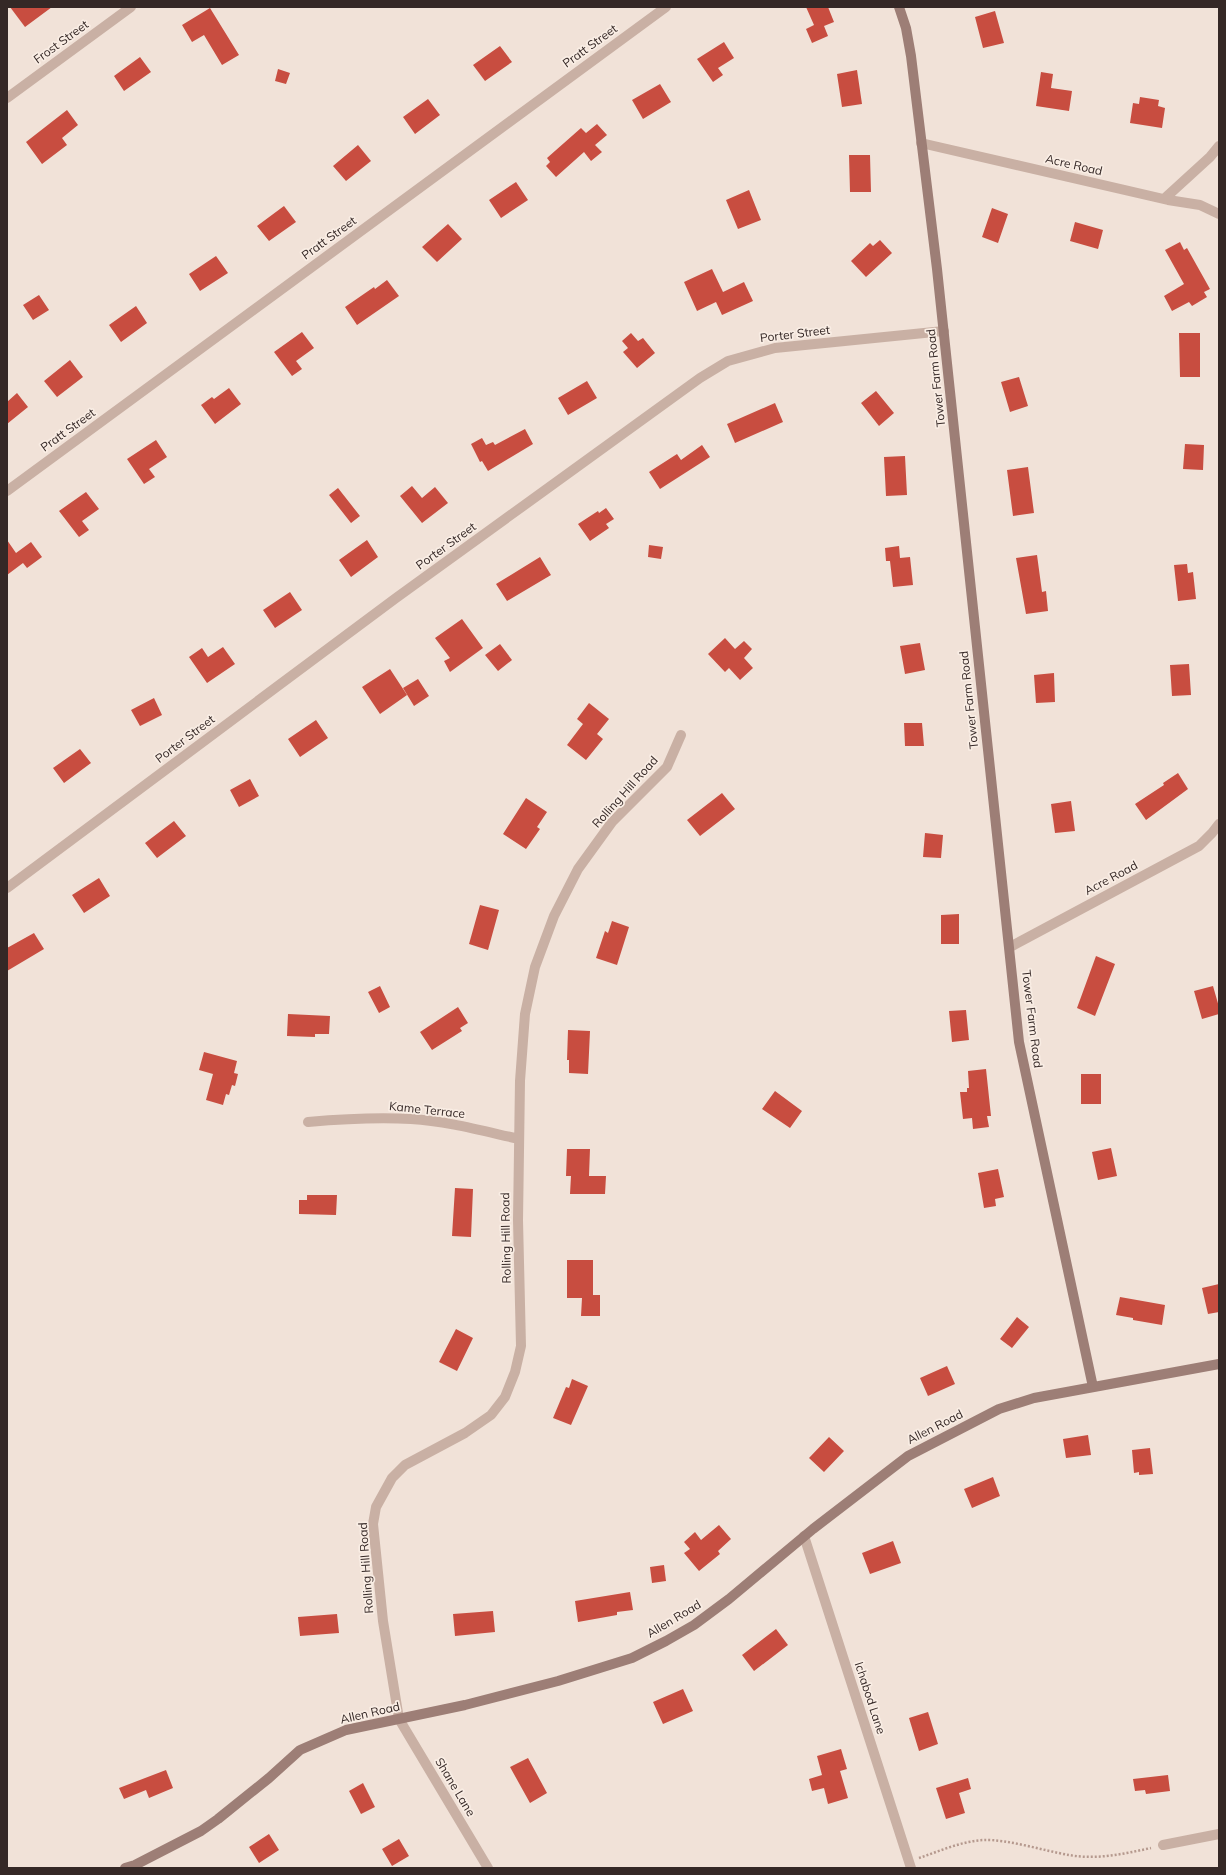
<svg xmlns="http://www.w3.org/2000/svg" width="1226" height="1875" font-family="Mulish,sans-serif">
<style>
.building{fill:#c84d40}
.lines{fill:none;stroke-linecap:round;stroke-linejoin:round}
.path{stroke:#b5998e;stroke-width:2.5;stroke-dasharray:2 2;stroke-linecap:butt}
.street{stroke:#c9b0a4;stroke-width:10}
.secondary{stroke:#9d7e76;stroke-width:10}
.labels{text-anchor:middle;stroke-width:3.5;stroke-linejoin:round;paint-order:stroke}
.street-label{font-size:12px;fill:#352826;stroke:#f9ede4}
</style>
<rect width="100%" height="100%" fill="#f1e2d8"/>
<path class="building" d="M10,7H52L25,27Z
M806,7H828L834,22L824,26L828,36L812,43L806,29L814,25Z
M210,8L239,55L222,65L204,35L192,42L182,25Z
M995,11L1004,43L983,48L975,17Z
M724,42L734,58L718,68L723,75L713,82L697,59Z
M500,46L512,62L485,81L473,65Z
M140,57L151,72L124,91L114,76Z
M278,69L290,73L286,84L275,81Z
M857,70L862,104L842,107L837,74Z
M1041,72L1053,74L1051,88L1072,91L1069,111L1036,106Z
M660,84L671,102L643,119L632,100Z
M1140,97L1159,100L1158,106L1165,108L1162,128L1130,123L1133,103L1139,104Z
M428,99L440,115L415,134L403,117Z
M67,110L78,125L62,138L67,145L42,164L26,142Z
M597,124L607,135L595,145L602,152L591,161L584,152L556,177L546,166L550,162L547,158L581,128L586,133Z
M358,145L371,161L346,181L333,166Z
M849,155H870L871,192H850Z
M516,182L528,200L501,218L489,200Z
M749,190L761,220L738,229L726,200Z
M284,206L296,222L269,241L257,226Z
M992,208L1008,214L998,243L982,237Z
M1075,222L1103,230L1098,249L1070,241Z
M448,224L462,239L437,262L422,247Z
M880,240L892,253L866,277L851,261L870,243L873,246Z
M1180,242L1184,250L1187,248L1210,289L1204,292L1207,297L1192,306L1189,302L1172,311L1164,296L1184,284L1165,250Z
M216,256L228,273L200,291L189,274Z
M712,269L723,292L744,282L753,301L722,315L716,302L697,311L684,282Z
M387,280L399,296L357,325L345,307L374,287L375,289Z
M39,295L49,310L33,320L23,305Z
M136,306L147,323L121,342L109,325Z
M302,332L314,348L296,361L302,369L292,376L274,352Z
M631,333L638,341L643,338L655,353L637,368L623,352L628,348L622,341Z
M1179,333H1200V377H1180Z
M70,360L83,377L57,397L44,381Z
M1019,377L1028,406L1010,412L1001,382Z
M587,381L597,398L568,415L558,398Z
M229,388L241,404L215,424L201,405L212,397L214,399Z
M876,391L894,413L879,426L861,403Z
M17,393L28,407L7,424V402Z
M775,403L783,422L735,443L727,424Z
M525,429L533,444L488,471L482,461L480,462L471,444L482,438L486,445L493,442L495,445Z
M156,440L167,457L149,469L155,477L144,484L127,459Z
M1185,444L1204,445L1203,470L1183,469Z
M702,445L710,457L660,489L649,472L677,454L681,460Z
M905,456L907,495L886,496L884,457Z
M1028,467L1034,513L1013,516L1007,470Z
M412,486L422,498L435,487L448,503L422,523L400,496Z
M338,488L360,516L351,523L329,495Z
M86,492L99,509L82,521L89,530L79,537L59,511Z
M606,508L614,519L606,524L609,528L590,541L578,524L598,511L599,513Z
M7,540L16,553L31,542L42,557L27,568L23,563L7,575Z
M367,540L378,557L351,577L339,560Z
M649,545L663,547L661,559L648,557Z
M899,546L900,558L910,557L913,585L893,587L890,561H886L885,548Z
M1037,555L1042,592L1046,591L1048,611L1026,614L1016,558Z
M540,557L551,575L507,601L496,584Z
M1187,564L1188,573L1193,572L1196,599L1178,601L1174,565Z
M290,592L302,610L275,628L263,610Z
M462,619L483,648L450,672L444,661L450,658L435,638Z
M725,638L735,649L744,641L752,649L744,658L753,668L740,680L729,668L725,672L708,654Z
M920,643L925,670L905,674L900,646Z
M500,644L512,660L498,671L485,655Z
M223,647L235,664L207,683L189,657L202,648L208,657Z
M1189,664L1191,695L1172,696L1170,665Z
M390,669L407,695L380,714L362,687Z
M1054,673L1055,702L1036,703L1034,675Z
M418,679L429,696L414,706L403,688Z
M154,698L162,715L140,726L131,710Z
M589,703L609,719L597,734L603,739L586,760L567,745L583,724L577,719Z
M316,720L328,738L300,757L288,739Z
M904,723H922L924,746H905Z
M80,749L91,763L64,783L53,768Z
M1178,773L1188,789L1146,820L1135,804L1164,785L1163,783Z
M250,779L259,796L239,807L230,790Z
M722,793L735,809L700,836L687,820Z
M526,798L547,812L537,827L540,829L526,849L503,834Z
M1071,801L1075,831L1055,833L1051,804Z
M174,821L186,836L157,858L145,843Z
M925,833L943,835L941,858L923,857Z
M99,878L110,896L84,913L72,895Z
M480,905L499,910L488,950L469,944Z
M959,914V944H941V915Z
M612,921L629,927L617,965L596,958L605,931L608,933Z
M34,933L44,949L7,971V948Z
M1096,956L1115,964L1095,1016L1077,1008Z
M380,986L390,1007L379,1013L368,992Z
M1213,986L1219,1007V1014L1202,1019L1194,991Z
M458,1007L468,1023L460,1028L462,1031L432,1050L420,1032Z
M966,1010L969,1040L952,1042L949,1011Z
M288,1014L330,1016L329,1034H315V1037L287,1036Z
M568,1030L590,1031L588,1074L569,1073V1060H567Z
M204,1052L237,1061L234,1073L238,1074L235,1086L232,1085L229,1095L226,1094L223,1105L206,1100L213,1074L199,1070Z
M986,1069L991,1116H987L989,1127L973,1129L972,1118L963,1119L960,1092H967V1088H969L968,1071Z
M1081,1074H1101V1104H1081Z
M775,1091L802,1111L790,1128L762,1109Z
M1111,1148L1117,1176L1098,1180L1092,1152Z
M567,1149H590L589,1176H606L605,1194H570L571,1176H566Z
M998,1169L1004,1197L995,1199L996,1206L984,1208L978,1173Z
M455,1188L473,1189L471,1237L452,1236Z
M307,1195H337L336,1215L299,1214V1200H307Z
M567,1260H593V1295H600V1316H581L582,1298H567Z
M1219,1284V1312L1208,1314L1202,1288Z
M1120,1297L1165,1305L1162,1325L1133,1320V1318L1116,1315Z
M1017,1317L1029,1327L1012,1348L1000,1339Z
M456,1329L473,1338L457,1371L439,1362Z
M947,1366L955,1384L928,1396L920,1378Z
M572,1379L588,1386L571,1425L553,1418L566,1387L569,1388Z
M1088,1435L1091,1455L1066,1458L1063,1439Z
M829,1437L844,1451L824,1472L809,1458Z
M1150,1448L1153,1474L1139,1475V1472L1134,1473L1132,1450Z
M993,1477L1000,1496L972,1508L964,1489Z
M719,1525L731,1539L718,1551L720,1554L699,1571L684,1553L690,1549L684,1542L695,1532L701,1540Z
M893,1541L901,1563L870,1574L862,1553Z
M664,1565L666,1581L652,1583L650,1567Z
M630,1592L633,1610L617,1612V1615L578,1622L575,1601Z
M493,1611L495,1632L455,1636L453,1614Z
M337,1614L339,1633L300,1636L298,1617Z
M776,1629L788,1645L754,1671L742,1655Z
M683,1689L693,1711L663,1724L653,1702Z
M928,1712L938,1744L919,1751L909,1718Z
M841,1749L847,1769L840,1771L848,1798L828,1804L824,1788L812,1791L809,1779L822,1775L817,1756Z
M528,1758L547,1793L530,1803L510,1767Z
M166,1770L173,1788L149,1798L146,1790L124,1799L119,1788Z
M1168,1775L1170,1791L1146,1794L1145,1790L1135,1791L1133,1779Z
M968,1778L971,1789L959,1793L965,1813L946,1819L936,1788Z
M363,1783L375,1807L361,1814L349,1791Z
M269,1834L279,1850L259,1863L249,1847Z
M399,1839L409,1856L392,1866L382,1849Z"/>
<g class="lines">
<path class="path" d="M919,1858C940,1851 962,1841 984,1840C1007,1839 1045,1851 1069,1855C1097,1860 1123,1854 1151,1848"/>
<path class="street" d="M7,98L131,7
M921,143L1168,200L1200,205L1219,214
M1164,199L1210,157L1219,146
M7,491L666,7
M7,888L396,598L700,378L728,361L775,348L944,331
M1010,947L1199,846L1212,833L1219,824
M308,1122C342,1119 376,1117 411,1119C447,1121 483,1131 519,1139
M804,1536L911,1868
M1163,1845L1219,1834
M488,1868L399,1719L383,1621L373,1524L376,1507L392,1478L405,1465L465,1433L491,1415L505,1397L515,1372L521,1346L518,1220L520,1081L525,1014L535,967L554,916L578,869L612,822L667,767L681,735"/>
<path class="secondary" d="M899,7L906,28L911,56L937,269L1019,1042L1093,1387
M125,1868L135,1865L201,1831L218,1819L269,1778L300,1750L346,1730L465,1705L558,1681L632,1658L666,1641L694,1625L729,1599L813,1529L908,1456L999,1409L1034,1398L1219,1364"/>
</g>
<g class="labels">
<g class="street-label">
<text transform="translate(61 42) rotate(-36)" y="4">Frost Street</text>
<text transform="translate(590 46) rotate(-36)" y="4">Pratt Street</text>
<text transform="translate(1074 165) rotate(13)" y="4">Acre Road</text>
<text transform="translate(329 238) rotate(-36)" y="4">Pratt Street</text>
<text transform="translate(795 334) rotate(-7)" y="4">Porter Street</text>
<text transform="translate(936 378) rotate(-96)" y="4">Tower Farm Road</text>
<text transform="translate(68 430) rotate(-36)" y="4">Pratt Street</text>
<text transform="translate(446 546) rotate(-36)" y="4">Porter Street</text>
<text transform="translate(969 700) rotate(-96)" y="4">Tower Farm Road</text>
<text transform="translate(185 739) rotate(-37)" y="4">Porter Street</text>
<text transform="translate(625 792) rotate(-48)" y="4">Rolling Hill Road</text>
<text transform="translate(1111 878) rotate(-28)" y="4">Acre Road</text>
<text transform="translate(1032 1019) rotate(83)" y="4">Tower Farm Road</text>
<text transform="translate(427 1110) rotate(6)" y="4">Kame Terrace</text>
<text transform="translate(506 1238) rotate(-91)" y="4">Rolling Hill Road</text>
<text transform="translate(935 1427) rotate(-27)" y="4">Allen Road</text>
<text transform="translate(366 1568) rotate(-94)" y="4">Rolling Hill Road</text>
<text transform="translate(674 1619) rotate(-31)" y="4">Allen Road</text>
<text transform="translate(870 1698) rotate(72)" y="4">Ichabod Lane</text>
<text transform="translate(370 1713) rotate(-13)" y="4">Allen Road</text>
<text transform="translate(455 1787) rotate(59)" y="4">Shane Lane</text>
</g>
</g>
<rect width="1226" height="1875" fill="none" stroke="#352826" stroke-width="16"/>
</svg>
